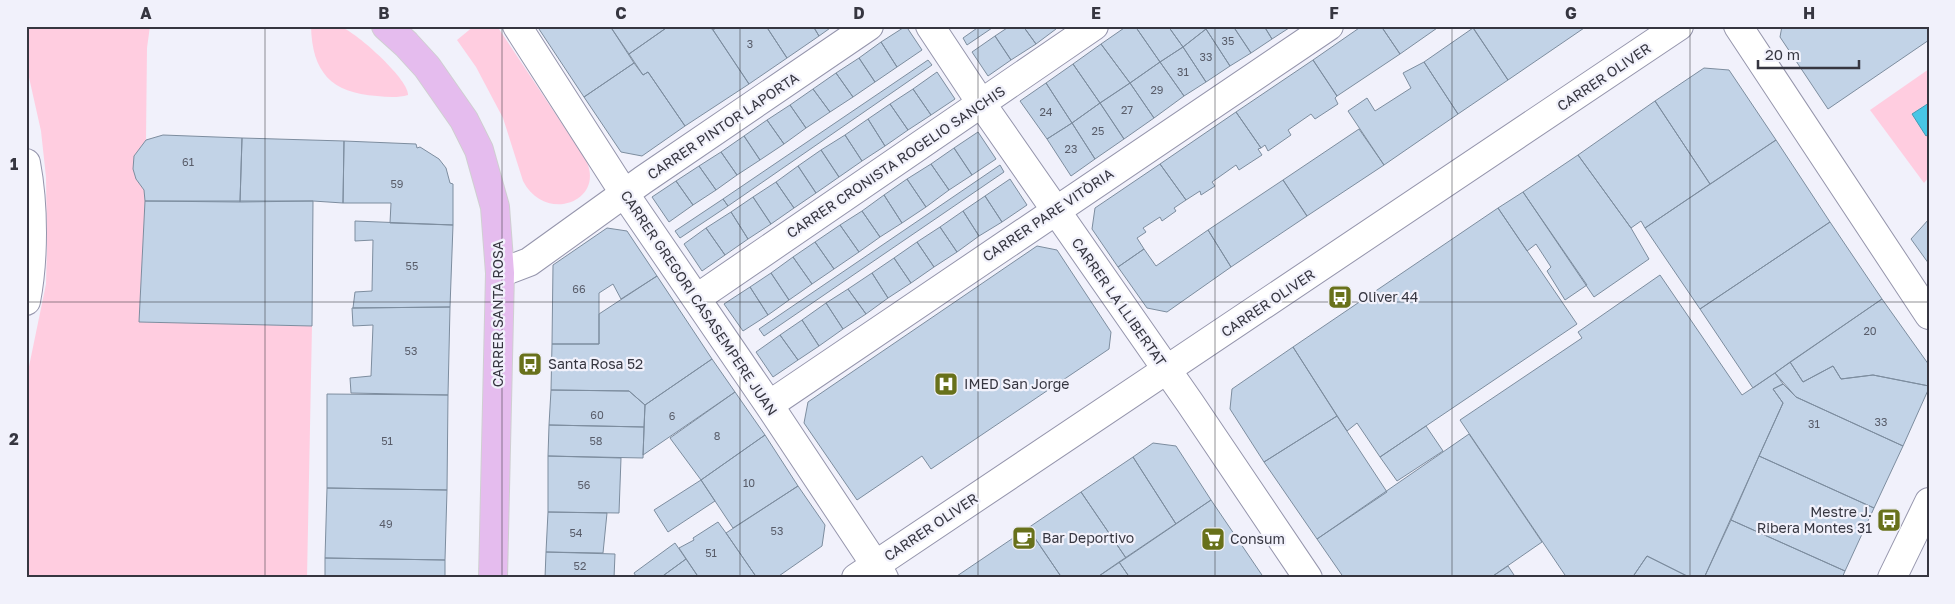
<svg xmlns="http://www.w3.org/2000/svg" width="1955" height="604" font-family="'Golos Text',sans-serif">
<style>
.green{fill:#ffcde0}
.water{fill:#48c6e6;stroke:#439bb4}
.building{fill:#c2d3e7;stroke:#7d8d9f}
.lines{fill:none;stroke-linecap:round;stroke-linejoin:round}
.street-casing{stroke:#9595ac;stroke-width:30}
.secondary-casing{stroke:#9595ac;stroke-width:30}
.primary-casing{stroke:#cfcfd1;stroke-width:30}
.street{stroke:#fff;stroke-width:28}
.secondary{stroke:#fff;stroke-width:28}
.primary{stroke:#e5bcee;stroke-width:28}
.grid{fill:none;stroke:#363640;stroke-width:1;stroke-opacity:0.55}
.labels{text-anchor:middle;stroke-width:4.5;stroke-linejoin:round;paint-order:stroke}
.number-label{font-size:11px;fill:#595d6a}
.street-label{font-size:14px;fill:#363640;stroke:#f1f1fb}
.poi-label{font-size:14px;fill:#363640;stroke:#f1f1fb;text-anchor:start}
.neatline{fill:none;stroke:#363640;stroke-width:2}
.grid-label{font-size:16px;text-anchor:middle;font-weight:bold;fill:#363640}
</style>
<rect width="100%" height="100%" fill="#f1f1fb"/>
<path class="green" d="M26,26H150L147,48L146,140L134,156L133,169L136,179L144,190L145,201L139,322L312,326L307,578H26V381L46,284L47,246L46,177L41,131L26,64Z
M311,26C320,26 331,24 339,26C354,30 410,80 408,95C398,98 387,97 377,96C331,93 312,72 311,26Z
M474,26H497L586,160C606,202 545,224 523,181L503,118L476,67L457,40Z
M1929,69V177L1924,183L1870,110Z"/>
<path class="water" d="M1929,103V134L1926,136L1912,114Z"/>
<path class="building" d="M537,26H610L634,63L584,97Z
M610,26H669L629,54Z
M669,26H708L713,30L749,84L685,126L648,72L643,75L629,54Z
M719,26H766L787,58L749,84L713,30Z
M766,26H813L819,36L787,58Z
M813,26H833L819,36Z
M906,26L922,50L897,67L881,42Z
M980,26H995L967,45L963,38Z
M1010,26H1023L1036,44L1011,60L995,36Z
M1023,26H1054L1056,29L1036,44Z
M1127,26H1135L1160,62L1130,83L1101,44Z
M1135,26H1168L1183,47L1160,62Z
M1168,26H1204L1206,29L1183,47Z
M1210,26H1233L1251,53L1230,66L1206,29Z
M1233,26H1264L1272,39L1251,53Z
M1264,26H1292L1272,39Z
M1362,26H1381L1400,54L1337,96L1313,60Z
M1381,26H1440L1400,54Z
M1472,26H1587L1508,80Z
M1782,26H1929V40L1828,109L1780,37Z
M1473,28L1508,80L1458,114L1424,62Z
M1206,29L1230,66L1206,82L1183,47Z
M995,36L1011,60L988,76L972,52Z
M881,42L897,67L875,82L859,58Z
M1101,44L1130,83L1100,103L1073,64Z
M1183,47L1206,82L1184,96L1160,62Z
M859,58L875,82L853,97L836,73Z
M928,60L932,65L728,206L723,199Z
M1313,60L1337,96L1335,98L1338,104L1315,119L1311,114L1288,130L1291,135L1268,151L1265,145L1261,148L1236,112Z
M1160,62L1184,96L1154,118L1130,83Z
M1424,62L1458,114L1384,165L1348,111L1367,98L1375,111L1411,88L1403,73Z
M634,63L643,75L648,72L685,126L642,156L621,152L584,97Z
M1073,64L1100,103L1072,123L1046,83Z
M1704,68L1729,70L1776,140L1710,184L1655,101Z
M937,72L955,99L931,115L913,89Z
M836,73L853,97L830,112L813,89Z
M1046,83L1072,123L1047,139L1020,101Z
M1130,83L1154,118L1124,139L1100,103Z
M813,89L830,112L806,128L790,105Z
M913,89L931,115L908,130L890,104Z
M1655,101L1710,184L1645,228L1641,221L1631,228L1578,155Z
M1100,103L1124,139L1095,159L1072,123Z
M890,104L908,130L885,146L868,119Z
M790,105L806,128L784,144L767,120Z
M1236,112L1261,148L1258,149L1262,155L1239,170L1236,165L1212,182L1215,186L1201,195L1200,191L1186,200L1160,164Z
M868,119L885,146L862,161L845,135Z
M767,120L784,144L760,160L744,136Z
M1072,123L1095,159L1071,176L1047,139Z
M1359,129L1384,165L1307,216L1283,180Z
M978,132L996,159L972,175L954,148Z
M163,135L242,138L240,202L145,201L144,190L136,179L133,169L134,156L146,140Z
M845,135L862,161L839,177L821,150Z
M744,136L760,160L737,175L721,152Z
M242,138L344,141L343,203L313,201L240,202Z
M1776,140L1830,222L1700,309L1645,228Z
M344,141L416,144L417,148L420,147L439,159L446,168L450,183L453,184V225L390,223L391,203H343Z
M954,148L972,175L949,190L931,164Z
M821,150L839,177L816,193L798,166Z
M721,152L737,175L716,190L699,166Z
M1578,155L1631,228L1649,259L1594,297L1523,192Z
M931,164L949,190L926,207L907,179Z
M1160,164L1186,200L1174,208L1176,211L1162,221L1160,217L1143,228L1146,232L1137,238L1144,249L1118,267L1092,229L1095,208Z
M1000,165L1004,172L764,336L759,329Z
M699,166L716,190L693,205L676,181Z
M798,166L816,193L794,208L776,182Z
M907,179L926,207L902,223L884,195Z
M1010,179L1027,205L1002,222L985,196Z
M1283,180L1307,216L1231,267L1208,230Z
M676,181L693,205L669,222L652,197Z
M776,182L794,208L771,224L753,197Z
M1523,192L1587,285L1565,300L1547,271L1551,267L1536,244L1527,251L1498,208Z
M884,195L902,223L880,237L862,211Z
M985,196L1002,222L979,236L963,211Z
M753,197L771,224L748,239L731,212Z
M723,199L728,206L680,238L675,231Z
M145,201H313L312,326L139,322Z
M1498,208L1577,324L1380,457L1357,423L1347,431L1293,347Z
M862,211L880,237L859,252L840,225Z
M963,211L979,236L957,252L940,227Z
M731,212L748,239L725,255L706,228Z
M1929,219V264L1911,239Z
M355,221L453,225L450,307L353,308L355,292L372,291L373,240L355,241Z
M1830,222L1882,299L1753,388L1700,309Z
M840,225L859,252L834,269L815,242Z
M940,227L957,252L934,267L917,242Z
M607,228L627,231L657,276L621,299L613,284L599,293V344H552L553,265Z
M706,228L725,255L702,271L684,244Z
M1208,230L1231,267L1167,312L1147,308L1118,267L1144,249L1156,266Z
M815,242L834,269L812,284L793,257Z
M917,242L934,267L911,283L894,258Z
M1037,246L1057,250L1111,332L1109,349L931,469L922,456L857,500L804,423L808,402Z
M793,257L812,284L789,300L771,273Z
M894,258L911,283L888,298L872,273Z
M771,273L789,300L768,315L750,287Z
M872,273L888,298L866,314L848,289Z
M1660,275L1742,395L1775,373L1783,384L1773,389L1783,403L1704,578H1691L1647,556L1632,578H1567L1460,420L1582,338L1578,332Z
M657,276L712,359L645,405L629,391L551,390L552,344H599V314Z
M750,287L768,315L743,331L724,304Z
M848,289L866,314L843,329L826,303Z
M1882,299L1929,365V386L1873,375L1841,379L1833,366L1803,382L1790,362Z
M826,303L843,329L819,346L802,320Z
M450,307L448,395L351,393L350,378L371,376L373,325L353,326L352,308Z
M802,320L819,346L798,360L780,335Z
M780,335L798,360L773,377L756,352Z
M1293,347L1337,416L1264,462L1230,409L1232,389Z
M712,359L735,392L643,455L645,405Z
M1790,362L1803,382L1833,366L1841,379L1873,375L1929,386V388L1903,446L1796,397L1775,373Z
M1783,384L1796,397L1903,446L1874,508L1759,456L1783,403L1773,389Z
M551,390L629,391L645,405L644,427L549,425Z
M735,392L765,435L701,480L670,438Z
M327,394L448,395L447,490L327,488Z
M1337,416L1387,492L1317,539L1264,462Z
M549,425L644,427L643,458L548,456Z
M1426,426L1443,451L1397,481L1380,457Z
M1469,434L1542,542L1490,578H1344L1317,539Z
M765,435L798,486L733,528L701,480Z
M1153,443L1176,446L1211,500L1176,524L1133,457Z
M548,456L621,458L619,513L548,512Z
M1759,456L1874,508L1845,571L1731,520Z
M1133,457L1176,524L1126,558L1081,492Z
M701,480L715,501L668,532L654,510Z
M798,486L825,525L822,546L776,578H757L726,533Z
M327,488L447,490L445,560L325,558Z
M1081,492L1126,558L1096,578H1062L1028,528Z
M1211,500L1264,578H1130L1119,562Z
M548,512L607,513L603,553L546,552Z
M1731,520L1845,571L1842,578H1704Z
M718,522L726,533L757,578H699L679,548L694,540L693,538Z
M1028,528L1062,578H954Z
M675,543L686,559L660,578H637L634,573Z
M546,552L615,554L614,578H545Z
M1647,556L1691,578H1632Z
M325,558L445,560V578H325Z
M686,559L699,578H660Z
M1119,562L1130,578H1096Z
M1508,566L1516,578H1490Z"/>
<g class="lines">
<g class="street-casing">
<path id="street" d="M517,26L624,193L769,405L884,578
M930,26L981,103L1190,403L1308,578
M1738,26L1929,315
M26,163C34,205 34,260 26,301
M500,273L529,262L643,180L869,26
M697,298L1094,26
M769,405L1329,26"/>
</g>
<g class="secondary-casing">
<path id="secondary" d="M856,578L1679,26
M1892,578L1929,502"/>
</g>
<g class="primary-casing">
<path id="primary" d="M386,26L406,44L427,67L464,120L479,150L495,207L500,273L493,578"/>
</g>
<use href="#street" class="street"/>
<use href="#secondary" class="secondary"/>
<use href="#primary" class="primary"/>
</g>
<path class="grid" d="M265,26V578M502,26V578M740,26V578M978,26V578M1215,26V578M1452,26V578M1690,26V578M26,302H1929"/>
<defs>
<g id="bus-square" transform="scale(1.25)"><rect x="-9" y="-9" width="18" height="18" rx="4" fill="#68711b" stroke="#f1f1fb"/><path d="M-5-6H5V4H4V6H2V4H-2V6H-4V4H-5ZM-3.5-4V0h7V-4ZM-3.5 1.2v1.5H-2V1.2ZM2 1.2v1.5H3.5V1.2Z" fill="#fff"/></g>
<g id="hospital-square" transform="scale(1.25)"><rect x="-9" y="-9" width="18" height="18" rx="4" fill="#68711b" stroke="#f1f1fb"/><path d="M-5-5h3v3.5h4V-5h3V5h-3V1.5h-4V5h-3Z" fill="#fff"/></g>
<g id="cafe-square" transform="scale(1.25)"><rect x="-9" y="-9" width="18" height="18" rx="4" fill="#68711b" stroke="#f1f1fb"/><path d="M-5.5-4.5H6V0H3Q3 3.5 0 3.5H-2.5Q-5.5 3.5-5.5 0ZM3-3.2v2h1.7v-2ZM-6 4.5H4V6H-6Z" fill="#fff"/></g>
<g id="supermarket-square" transform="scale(1.25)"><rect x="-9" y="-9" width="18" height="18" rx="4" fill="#68711b" stroke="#f1f1fb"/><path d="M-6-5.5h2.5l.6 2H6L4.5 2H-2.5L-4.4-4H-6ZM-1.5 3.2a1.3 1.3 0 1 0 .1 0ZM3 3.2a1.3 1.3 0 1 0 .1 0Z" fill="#fff"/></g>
</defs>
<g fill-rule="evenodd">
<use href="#bus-square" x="1340" y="297"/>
<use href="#bus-square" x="530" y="364"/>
<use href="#hospital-square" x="946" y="384"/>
<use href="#bus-square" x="1889" y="520"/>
<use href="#cafe-square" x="1024" y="538"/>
<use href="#supermarket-square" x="1213" y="539"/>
</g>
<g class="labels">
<g class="number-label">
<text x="1228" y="45">35</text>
<text x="750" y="48">3</text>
<text x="1206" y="61">33</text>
<text x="1183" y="76">31</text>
<text x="1157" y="94">29</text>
<text x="1127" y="114">27</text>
<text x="1046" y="116">24</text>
<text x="1098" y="135">25</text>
<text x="1071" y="153">23</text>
<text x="188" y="166">61</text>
<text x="397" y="188">59</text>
<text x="412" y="270">55</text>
<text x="579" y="293">66</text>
<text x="1870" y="335">20</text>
<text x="411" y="355">53</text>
<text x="597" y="419">60</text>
<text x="672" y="420">6</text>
<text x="1881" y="426">33</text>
<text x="1814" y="428">31</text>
<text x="717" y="440">8</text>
<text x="387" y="445">51</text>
<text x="596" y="445">58</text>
<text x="749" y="487">10</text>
<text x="584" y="489">56</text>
<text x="386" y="528">49</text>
<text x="777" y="535">53</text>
<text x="576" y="537">54</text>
<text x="711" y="557">51</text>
<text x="580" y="570">52</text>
</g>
<g class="street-label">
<text transform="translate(1604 77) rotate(-34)" y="5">CARRER OLIVER</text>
<text transform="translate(723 126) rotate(-34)" y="5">CARRER PINTOR LAPORTA</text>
<text transform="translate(896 162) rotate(-34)" y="5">CARRER CRONISTA ROGELIO SANCHIS</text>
<text transform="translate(1048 215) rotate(-34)" y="5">CARRER PARE VITÒRIA</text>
<text transform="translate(1119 302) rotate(55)" y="5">CARRER LA LLIBERTAT</text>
<text transform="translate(699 303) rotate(56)" y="5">CARRER GREGORI CASASEMPERE JUAN</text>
<text transform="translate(1268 303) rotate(-34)" y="5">CARRER OLIVER</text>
<text transform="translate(498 314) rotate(-90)" y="5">CARRER SANTA ROSA</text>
<text transform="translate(931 527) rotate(-34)" y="5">CARRER OLIVER</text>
</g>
<g class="poi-label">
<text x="1358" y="302">Oliver 44</text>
<text x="548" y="369">Santa Rosa 52</text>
<text x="964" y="389">IMED San Jorge</text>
<text x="1872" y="517" text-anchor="end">Mestre J.<tspan x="1872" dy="16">Ribera Montes 31</tspan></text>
<text x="1042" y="543">Bar Deportivo</text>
<text x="1230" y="544">Consum</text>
</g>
</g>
<rect width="1955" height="604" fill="none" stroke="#f1f1fb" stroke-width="55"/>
<path d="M1758 60v8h101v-8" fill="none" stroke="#363640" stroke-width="2.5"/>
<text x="1765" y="60" font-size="15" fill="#363640" stroke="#f1f1fb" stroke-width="4" paint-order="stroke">20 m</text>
<rect x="28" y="28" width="1900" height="548" class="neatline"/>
<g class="grid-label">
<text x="146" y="19">A</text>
<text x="384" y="19">B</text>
<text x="621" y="19">C</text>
<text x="859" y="19">D</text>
<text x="1096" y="19">E</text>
<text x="1334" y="19">F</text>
<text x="1571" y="19">G</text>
<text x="1809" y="19">H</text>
<text x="14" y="170">1</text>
<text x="14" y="445">2</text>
</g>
</svg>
